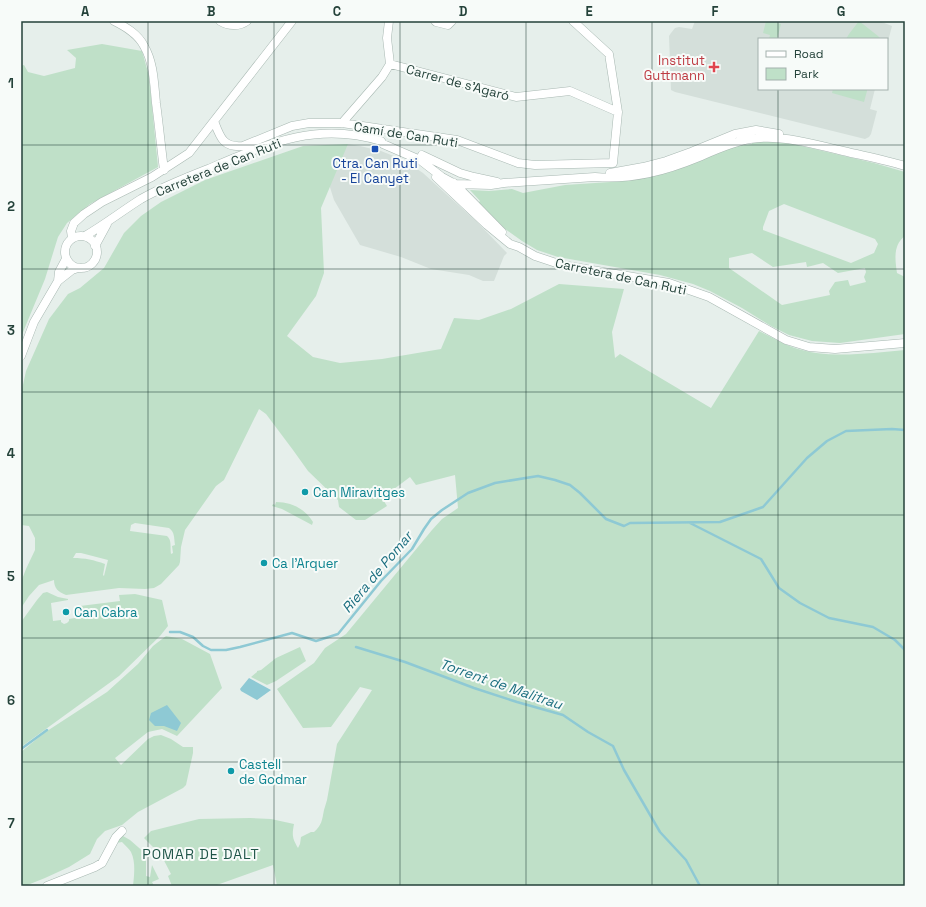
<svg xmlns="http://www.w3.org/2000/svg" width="926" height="907" font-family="'Space Grotesk',sans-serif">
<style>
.built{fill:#d4dfda}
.green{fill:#bfe0c8;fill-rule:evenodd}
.water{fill:#8ec9d4}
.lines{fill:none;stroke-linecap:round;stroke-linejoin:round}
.stream{stroke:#8ec9d4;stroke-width:2.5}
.street-casing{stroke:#a8b8b2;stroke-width:9}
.street{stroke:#fff;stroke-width:8}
.grid{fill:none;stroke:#24423a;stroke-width:1;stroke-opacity:0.55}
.health-dot{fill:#e0444e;stroke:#f7fbf9;stroke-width:1.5}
.transit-dot{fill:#1a4fb4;stroke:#f7fbf9;stroke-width:1.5}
.culture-dot{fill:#0f9aa8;stroke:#f7fbf9;stroke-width:1.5}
.labels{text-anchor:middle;stroke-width:4;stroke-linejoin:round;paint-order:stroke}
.health-label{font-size:13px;fill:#be3a42;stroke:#f7fbf9;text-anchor:end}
.street-label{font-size:13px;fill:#24423a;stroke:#f7fbf9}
.transit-label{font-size:13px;fill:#164399;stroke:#f7fbf9}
.culture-label{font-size:13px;fill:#0d838f;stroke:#f7fbf9;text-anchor:start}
.water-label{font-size:14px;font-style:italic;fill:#1c6f80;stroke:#f7fbf9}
.neighbourhood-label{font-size:14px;letter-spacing:1px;fill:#1f5548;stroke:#f7fbf9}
.neatline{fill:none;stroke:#24423a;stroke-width:1.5}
.grid-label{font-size:13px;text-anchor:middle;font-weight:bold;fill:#24423a}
</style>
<rect width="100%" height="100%" fill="#e6efeb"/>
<path class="built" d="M695,21H879L892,26L887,45V39H759V89H875L870,109L877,111L871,134L869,137L865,139L675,92L671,90L669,36L671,33L675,28L679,27L692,29Z
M348,144L360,146L381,151L396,157L411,165L423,173L477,222L507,253L504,256L494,281H483L469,275L431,269L401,257L360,245L334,200L328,181Z"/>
<path class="green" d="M766,21H770L781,24L777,39H769L770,35L763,33Z
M859,21L878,36L881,39H846L849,34Z
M102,44L142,51L149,76L158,167L90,204L67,223L58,237L45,279L21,337V66L24,65L28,72L44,76L75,68L76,58L67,50Z
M833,89H867V91L864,102L832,93Z
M776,140L874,163L905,172V236C893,245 895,259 897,273L905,277V334L840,343L812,341L789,335L771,326L742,308L710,291L693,284L660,275L558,257L537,250L522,241L498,224L478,203L480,201L470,190L489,191L512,189L523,193L565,185L610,182L612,180L736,145L738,146L752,144V141ZM784,204L875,239L878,244L874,253L851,263L763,230V227L769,211ZM752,253L773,267L806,262L807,267L823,263L838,273L865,268L866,272L864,277L866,282L850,286L848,280L835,282L829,291L830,295L782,305L729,268V258Z
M348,144L321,208L324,273L316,296L287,336L313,357L340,363L382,359L441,349L454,318L479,320L511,309L559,284L624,289L612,332L615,358L620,354L711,408L759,331C770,336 781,343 792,347C828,360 868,353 905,350V886H277L273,865L214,886H172L168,876L171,874L157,847H153L144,838L151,831L199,819L250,818L271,819L294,824C292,835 292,838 298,848L300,844L301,837L311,832H314C322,825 322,820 324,810C325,807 326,803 327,800L337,744L372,690L360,687L331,727L303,728L277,689L314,663L325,648L346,634L432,530L442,519L458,508L455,475L416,485L410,477L382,498L387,506L365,520H356L339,507L338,500L308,471L293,450L266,414L259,409L224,480L216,486L185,530L181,547L180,562L179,565L161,584L154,588L145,589L119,588L66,595C58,592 54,588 54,580L39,585L29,596L21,608V582L26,569L35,550V538L29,526L21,525V394L26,371L49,319L68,294L80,288L104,268L124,233L141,216L161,202L205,180L303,146ZM135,523L169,528C175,532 174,539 175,545L172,546L173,553L171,554C170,547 172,540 167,536L130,531L131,525ZM76,553H81L108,560L104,576L103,575L105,564C94,560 85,558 73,558Z
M276,502C292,502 305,509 313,522L312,525L282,509L272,506L273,504L275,505Z
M47,592L58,597L68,599V600L51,603L53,621L61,620V622L64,624L67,623L69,621V619L81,617L80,606L120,601L119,595L135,594L162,600L168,626L160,636L119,676L21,747V622L37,600L43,593Z
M166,636L182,639L210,654L222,688L177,736L162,729L148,732L115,758L121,765L148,739L154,736L161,735L171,739L183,747H193V753L186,785L183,788L138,812L122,825L105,831L97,839L90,854L69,867L45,878L25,886H21V752L44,733L107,692L138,664L153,646Z
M300,647L306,661L276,681L267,685L251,677L257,672V671L261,670L276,658Z
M123,836L130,840L146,854V876L150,877L152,865L159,879L152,882L154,886H133C134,876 136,862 131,852C129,849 125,845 122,842L116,843L118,839Z"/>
<path class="water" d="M249,678L271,690L257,700L241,691L240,689Z
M167,705L181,723L177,731L164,726H155L149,720L151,713Z"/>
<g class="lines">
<path class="stream" d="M690,523L761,559L779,588L800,603L829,618L873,627L895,640L905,650
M170,632H180L193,637L203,646L211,650H226L240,647L292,633L316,641L338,634L381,581L412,549L424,529L431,519L442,510L468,493L495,483L538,476L555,480L570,485L580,493L606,519L624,526L630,523L720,522L763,507L807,458L827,441L846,431L892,429L905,430
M356,647L405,662L474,688L517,702L563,715L588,732L613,746L624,770L660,832L686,860L700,886
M21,749L47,730"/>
<g class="street-casing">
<path id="street" d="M114,21C126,27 138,34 144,46C154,63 154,84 156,103C159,125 161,147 164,170
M220,21C228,26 239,27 247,21
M389,21L387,38L390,64
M435,21L436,22L448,25L452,21
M390,64L516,97L570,91L618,112
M214,121C220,137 223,148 243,146L292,126L309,123H342L457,140L518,163L535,165L613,163L618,112L609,54L573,21
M342,123L382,77L390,64
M422,155L460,173L474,177L497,182
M610,173L643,167L666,161L691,152L735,134L756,130L779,134
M436,177L487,225L510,244L519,247L535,256L562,265L669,283L709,297L786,340L809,347L835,349L905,343
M454,183L502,232
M65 252a16 16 0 1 1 32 0a16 16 0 1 1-32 0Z
M85,236C104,225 122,211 141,199C162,187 185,178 208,169C267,144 316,121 381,141L383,144L420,160L442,177L455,184L491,185L504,183L595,177C632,180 665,171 699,157C715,150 732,142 750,139C782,134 812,144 843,151C864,156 885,160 905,166
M72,238L71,231L74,223L84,214L102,202L152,177L189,153L292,21
M95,246L107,224
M58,281L59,272L66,259
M21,356L34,322L58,281L72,270L78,268
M47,886L95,867L102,863L116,837L122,831"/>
</g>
<use href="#street" class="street"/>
</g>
<path class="grid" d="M148,21V886M274,21V886M400,21V886M526,21V886M652,21V886M778,21V39M778,89V886M21,145H905M21,269H905M21,392H905M21,515H905M21,638H905M21,762H905"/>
<path class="health-dot" d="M712 61h4v4h4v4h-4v4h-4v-4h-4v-4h4z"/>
<rect class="transit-dot" x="371" y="145" width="8" height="8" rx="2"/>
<g class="culture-dot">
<circle cx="305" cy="492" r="4"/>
<circle cx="264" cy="563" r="4"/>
<circle cx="66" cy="612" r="4"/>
<circle cx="231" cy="771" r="4"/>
</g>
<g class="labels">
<g class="health-label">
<text x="705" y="65">Institut<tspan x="705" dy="15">Guttmann</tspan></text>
</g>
<g class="street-label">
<text transform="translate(458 82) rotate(15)" y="5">Carrer de s'Agaró</text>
<text transform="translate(406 134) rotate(9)" y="5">Camí de Can Ruti</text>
<text transform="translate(218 167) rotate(-22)" y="5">Carretera de Can Ruti</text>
<text transform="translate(621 276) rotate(12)" y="5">Carretera de Can Ruti</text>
</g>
<g class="transit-label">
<text x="375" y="168">Ctra. Can Ruti<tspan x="375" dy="15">- El Canyet</tspan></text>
</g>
<g class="culture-label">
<text x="313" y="497">Can Miravitges</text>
<text x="272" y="568">Ca l'Arquer</text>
<text x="74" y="617">Can Cabra</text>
<text x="239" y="769">Castell<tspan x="239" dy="15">de Godmar</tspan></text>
</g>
<g class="water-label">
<text transform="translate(377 572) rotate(-50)" y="5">Riera de Pomar</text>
<text transform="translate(501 684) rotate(19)" y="5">Torrent de Malitrau</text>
</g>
<g class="neighbourhood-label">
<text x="201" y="859">POMAR DE DALT</text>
</g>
</g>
<rect width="926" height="907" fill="none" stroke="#f7fbf9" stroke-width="44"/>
<rect x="758" y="38" width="130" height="52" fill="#f7fbf9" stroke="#a3b1ad"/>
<rect x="766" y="51" width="20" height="6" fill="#ffffff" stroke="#a3b1ad"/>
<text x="794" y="58" font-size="12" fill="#24423a">Road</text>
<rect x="766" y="68" width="20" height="12" fill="#bfe0c8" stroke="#a3b1ad"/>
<text x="794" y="78" font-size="12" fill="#24423a">Park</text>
<rect x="22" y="22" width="882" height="863" class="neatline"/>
<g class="grid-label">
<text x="85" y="16">A</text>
<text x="211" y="16">B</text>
<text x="337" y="16">C</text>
<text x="463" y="16">D</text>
<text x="589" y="16">E</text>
<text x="715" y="16">F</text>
<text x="841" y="16">G</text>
<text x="11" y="88">1</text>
<text x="11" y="211">2</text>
<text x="11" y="335">3</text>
<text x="11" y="458">4</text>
<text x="11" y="581">5</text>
<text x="11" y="705">6</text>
<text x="11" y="828">7</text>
</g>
</svg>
